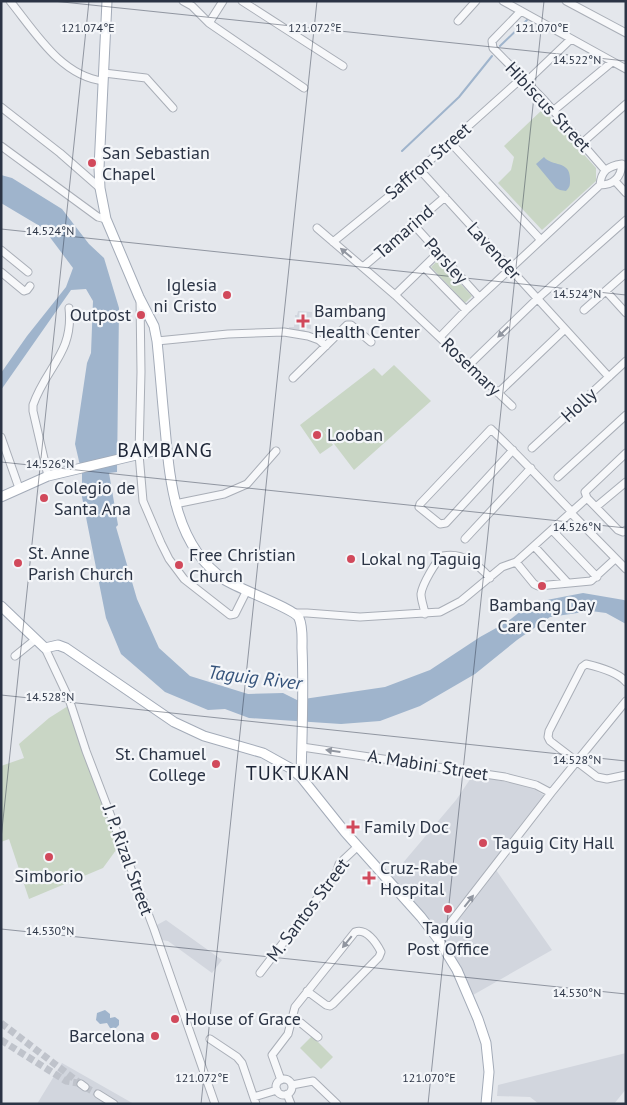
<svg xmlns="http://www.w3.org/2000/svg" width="627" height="1105" font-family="'PT Sans',sans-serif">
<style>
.built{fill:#d2d6de}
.green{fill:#c9d6c5}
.water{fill:#9fb4cc}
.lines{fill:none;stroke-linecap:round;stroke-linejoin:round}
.stream{stroke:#9fb4cc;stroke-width:2}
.minor-tunnel{stroke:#bfc3cb;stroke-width:7;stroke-dasharray:7 3.5;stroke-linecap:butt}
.minor-casing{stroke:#a9aeb7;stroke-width:9}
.major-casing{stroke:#a3abb8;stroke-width:11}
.minor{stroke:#f7f8fa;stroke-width:7}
.major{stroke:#fff;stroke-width:9}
.oneway{fill:#9196a0}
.ticks{fill:none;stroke:#2b3445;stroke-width:1;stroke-opacity:0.45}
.poi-dot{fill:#d1495b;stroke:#f4f6f9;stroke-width:2}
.labels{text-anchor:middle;stroke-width:4.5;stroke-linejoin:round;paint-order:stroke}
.street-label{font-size:18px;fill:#2b3445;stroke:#f4f6f9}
.poi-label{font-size:18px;fill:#2b3445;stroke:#f4f6f9;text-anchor:start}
.water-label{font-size:19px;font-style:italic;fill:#34527a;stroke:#f4f6f9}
.quarter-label{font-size:20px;letter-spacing:1px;fill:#1d2536;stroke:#f4f6f9}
.ticks-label{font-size:12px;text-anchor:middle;fill:#2b3445;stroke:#f4f6f9;stroke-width:4.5;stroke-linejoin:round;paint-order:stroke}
</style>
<rect width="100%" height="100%" fill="#e4e7ec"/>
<path class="built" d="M298,311L312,312L311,329L305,328L304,334L289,332V327H294L295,315H297Z
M473,775L531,787L545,796L440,935L391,877L456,800Z
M496,870L552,950L473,995L446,942L445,936L450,928Z
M166,920L222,960L212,973L168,941L161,940L155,926Z
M626,1053V1089L614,1104H539L530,1097L497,1096L498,1085Z
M62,1063L134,1104H37Z"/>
<path class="green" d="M543,109L596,168V181L542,230L498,183L511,170L514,157L504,146Z
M438,260L472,296L465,303L431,267Z
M394,365L431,401L354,470L322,428L333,445L320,454L300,425L374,368L382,376Z
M68,706L119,846L103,868L29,899L9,839L1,842V766L24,758L19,744L49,718Z
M312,1036L333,1057L321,1069L300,1048Z"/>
<path class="water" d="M544,157C552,167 571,160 570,180C570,185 570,187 566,191L560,190L556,188L536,164Z
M1,175L12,178L62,209L89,244L104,258L119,308L117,472L109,473L118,525L116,527L137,599L159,648L190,676L248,694L283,693L297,700L385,687L430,670L480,637L507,622L531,603L583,593L624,600L626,601V624L606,613L591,611L550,617L517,640L475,674L420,706L380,721L341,724L249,718L225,709L208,710L165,692L121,654L106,618L82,497V474L75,444L87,363L91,353L93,301L86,289L71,290L1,390V373L27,336L66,287L73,268L43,228L1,203Z
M105,1010L110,1014V1018L115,1017L119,1020V1025L116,1028H110L107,1023L100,1024L96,1020L97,1013Z"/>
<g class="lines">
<path class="stream" d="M500,46L528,19
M402,151L459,97L492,56"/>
<path class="minor-tunnel" d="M1,1023L81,1084
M1,1040L66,1081L78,1083
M85,1087L98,1094"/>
<g class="minor-casing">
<path id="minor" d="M10,1C35,32 61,76 103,81
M183,1L192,6L209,23L304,88
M242,1L343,66
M503,1L626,69
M566,1L626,33
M521,11L492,41L493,48L544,100L605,170
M458,21L476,1
M209,23L223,1
M104,73L146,78L173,108
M526,82L571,39
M1,107L60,153L100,188
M553,111L612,62
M450,142L541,240
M582,143L626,104
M1,146L98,217L106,219
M622,164C621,178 613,185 600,185C601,171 608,166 622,164Z
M420,170L609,377
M615,181L626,193
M413,224L479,297
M317,228L395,295L512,406
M333,242L398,189L522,78
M1,250L28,272
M363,267L445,197
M424,267L466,310
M1,272L24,291L27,290L30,286
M606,291L626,313
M395,295L438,253
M140,299L141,372L139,454L143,501L161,543L169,559L184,579L230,615L235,614L246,592
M584,310L626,273
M440,337L466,310L600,185
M157,341L228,334L284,332L308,336L319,340L326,346
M469,365L537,299L626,220
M293,378L347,325H351L371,342
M498,393L564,330
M1,437L19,488
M532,448L626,361
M513,450L446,523L440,524L419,507L420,504L491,429C519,456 545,484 572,512
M626,453L585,492L587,498L618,530L623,532L626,530
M48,476L33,411V405C46,367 74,353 69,308
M558,477L626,415
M175,504L224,494L247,484L276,451
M596,507L626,482
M571,513L626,569
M552,530L597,577
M465,539L531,468
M534,546L567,582
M516,562L534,584L538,586L591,581L615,559
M294,613H307L360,617L440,612L461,601L502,567L516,562L587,498
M425,614C424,607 421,600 421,594C422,585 436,560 443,556C463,552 478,564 490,578
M45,648L69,699L86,751L154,929L215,1104
M15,656L36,639
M626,682C618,672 599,667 586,664L582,667L549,731L548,737L550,741L597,777L607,779L626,775
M302,747L505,777L536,785L551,793
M438,939L551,793L626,701
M260,973L336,874L339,864L357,847
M292,1020L301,1023L318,1037
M210,1039L237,1057L242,1063L256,1104
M276 1087a8 8 0 1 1 16 0a8 8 0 1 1-16 0Z
M281,1080L272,1055L288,1034L295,1007L355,932C366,928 376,942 381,952L379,957L333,1004L330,1006L326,1005L307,991
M81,1084L85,1087
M292,1085L313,1081L337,1104
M98,1094L114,1104
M287,1094L291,1104
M254,1097L277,1090"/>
</g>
<g class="major-casing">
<path id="major" d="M107,1L99,168L100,188L106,219L139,297L154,326L157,341C160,370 162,399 165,428C170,483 175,546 225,580C239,589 295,609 299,618C303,627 302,639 302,648C304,691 302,734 301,777
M1,497L48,476L153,451
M1,606L45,648L58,645L66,648L174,722L204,736L263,753L290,768L301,777L345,832L421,917L438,939L457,970L478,1019L486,1043L489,1072L486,1104"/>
</g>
<use href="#minor" class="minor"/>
<use href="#major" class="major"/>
</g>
<defs><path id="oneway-solid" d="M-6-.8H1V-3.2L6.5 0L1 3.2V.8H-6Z" transform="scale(1.25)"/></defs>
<g class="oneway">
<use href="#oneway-solid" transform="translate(346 253) rotate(-140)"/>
<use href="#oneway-solid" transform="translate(503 332) rotate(136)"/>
<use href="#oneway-solid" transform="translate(333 751) rotate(-172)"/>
<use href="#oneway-solid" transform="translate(469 901) rotate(-52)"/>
<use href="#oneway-solid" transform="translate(347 942) rotate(129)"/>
</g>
<path class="ticks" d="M53,1L626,61M1,229L626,295M1,462L626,528M1,695L626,761M1,839L89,1M1,929L626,994M201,1104L317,1M428,1104L544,1"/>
<g class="poi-dot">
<circle cx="92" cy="163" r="5"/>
<circle cx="227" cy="295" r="5"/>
<circle cx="141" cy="315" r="5"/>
<path d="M300.5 313.5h5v5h5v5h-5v5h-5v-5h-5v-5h5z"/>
<circle cx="317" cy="435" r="5"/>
<circle cx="44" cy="498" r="5"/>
<circle cx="351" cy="559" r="5"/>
<circle cx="18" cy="563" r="5"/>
<circle cx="179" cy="565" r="5"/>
<circle cx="542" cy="586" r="5"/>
<circle cx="216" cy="764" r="5"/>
<path d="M350.5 819.5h5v5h5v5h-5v5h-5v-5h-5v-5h5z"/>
<circle cx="483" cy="843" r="5"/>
<circle cx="49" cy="857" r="5"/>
<path d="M366.5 870.5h5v5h5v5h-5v5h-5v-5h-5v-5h5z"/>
<circle cx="448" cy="909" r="5"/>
<circle cx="175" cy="1019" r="5"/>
<circle cx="155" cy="1036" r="5"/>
</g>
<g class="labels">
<g class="street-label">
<text transform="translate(548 107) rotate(47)" y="6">Hibiscus Street</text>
<text transform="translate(428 161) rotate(-41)" y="6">Saffron Street</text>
<text transform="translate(404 232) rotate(-41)" y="6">Tamarind</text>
<text transform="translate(494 251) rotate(48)" y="6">Lavender</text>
<text transform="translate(446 261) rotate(48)" y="6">Parsley</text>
<text transform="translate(471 367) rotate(44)" y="6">Rosemary</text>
<text transform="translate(579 405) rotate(-43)" y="6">Holly</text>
<text transform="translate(428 765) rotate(9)" y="6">A. Mabini Street</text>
<text transform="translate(128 860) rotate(70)" y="6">J. P. Rizal Street</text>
<text transform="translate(308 910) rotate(-53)" y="6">M. Santos Street</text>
</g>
<g class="poi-label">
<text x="102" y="159">San Sebastian<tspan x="102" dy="21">Chapel</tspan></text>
<text x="217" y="291" text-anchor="end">Iglesia<tspan x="217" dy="21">ni Cristo</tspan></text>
<text x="314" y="317">Bambang<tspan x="314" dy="21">Health Center</tspan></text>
<text x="131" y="321" text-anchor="end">Outpost</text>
<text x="327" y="441">Looban</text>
<text x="54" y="494">Colegio de<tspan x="54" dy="21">Santa Ana</tspan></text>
<text x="28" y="559">St. Anne<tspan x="28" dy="21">Parish Church</tspan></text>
<text x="189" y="561">Free Christian<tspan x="189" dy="21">Church</tspan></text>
<text x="361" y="565">Lokal ng Taguig</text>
<text x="542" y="611" text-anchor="middle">Bambang Day<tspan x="542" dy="21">Care Center</tspan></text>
<text x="206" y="760" text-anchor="end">St. Chamuel<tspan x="206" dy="21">College</tspan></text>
<text x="364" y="833">Family Doc</text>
<text x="493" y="849">Taguig City Hall</text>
<text x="380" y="874">Cruz-Rabe<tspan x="380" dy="21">Hospital</tspan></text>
<text x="49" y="882" text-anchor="middle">Simborio</text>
<text x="448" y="934" text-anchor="middle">Taguig<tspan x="448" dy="21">Post Office</tspan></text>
<text x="185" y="1025">House of Grace</text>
<text x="145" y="1042" text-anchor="end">Barcelona</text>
</g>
<g class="water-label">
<text transform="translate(255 677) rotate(7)" y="7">Taguig River</text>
</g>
<g class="quarter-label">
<text x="165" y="457">BAMBANG</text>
<text x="298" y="780">TUKTUKAN</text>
</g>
</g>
<g class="ticks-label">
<text x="88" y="32">121.074°E</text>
<text x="315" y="32">121.072°E</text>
<text x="542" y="32">121.070°E</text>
<text x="577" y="64">14.522°N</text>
<text x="50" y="235">14.524°N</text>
<text x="577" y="298">14.524°N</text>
<text x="50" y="468">14.526°N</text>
<text x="577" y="531">14.526°N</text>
<text x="50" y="701">14.528°N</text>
<text x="577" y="764">14.528°N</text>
<text x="50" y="935">14.530°N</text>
<text x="577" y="997">14.530°N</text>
<text x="202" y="1082">121.072°E</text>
<text x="429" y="1082">121.070°E</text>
</g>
<rect width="627" height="1105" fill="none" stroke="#2b3445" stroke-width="5"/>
</svg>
